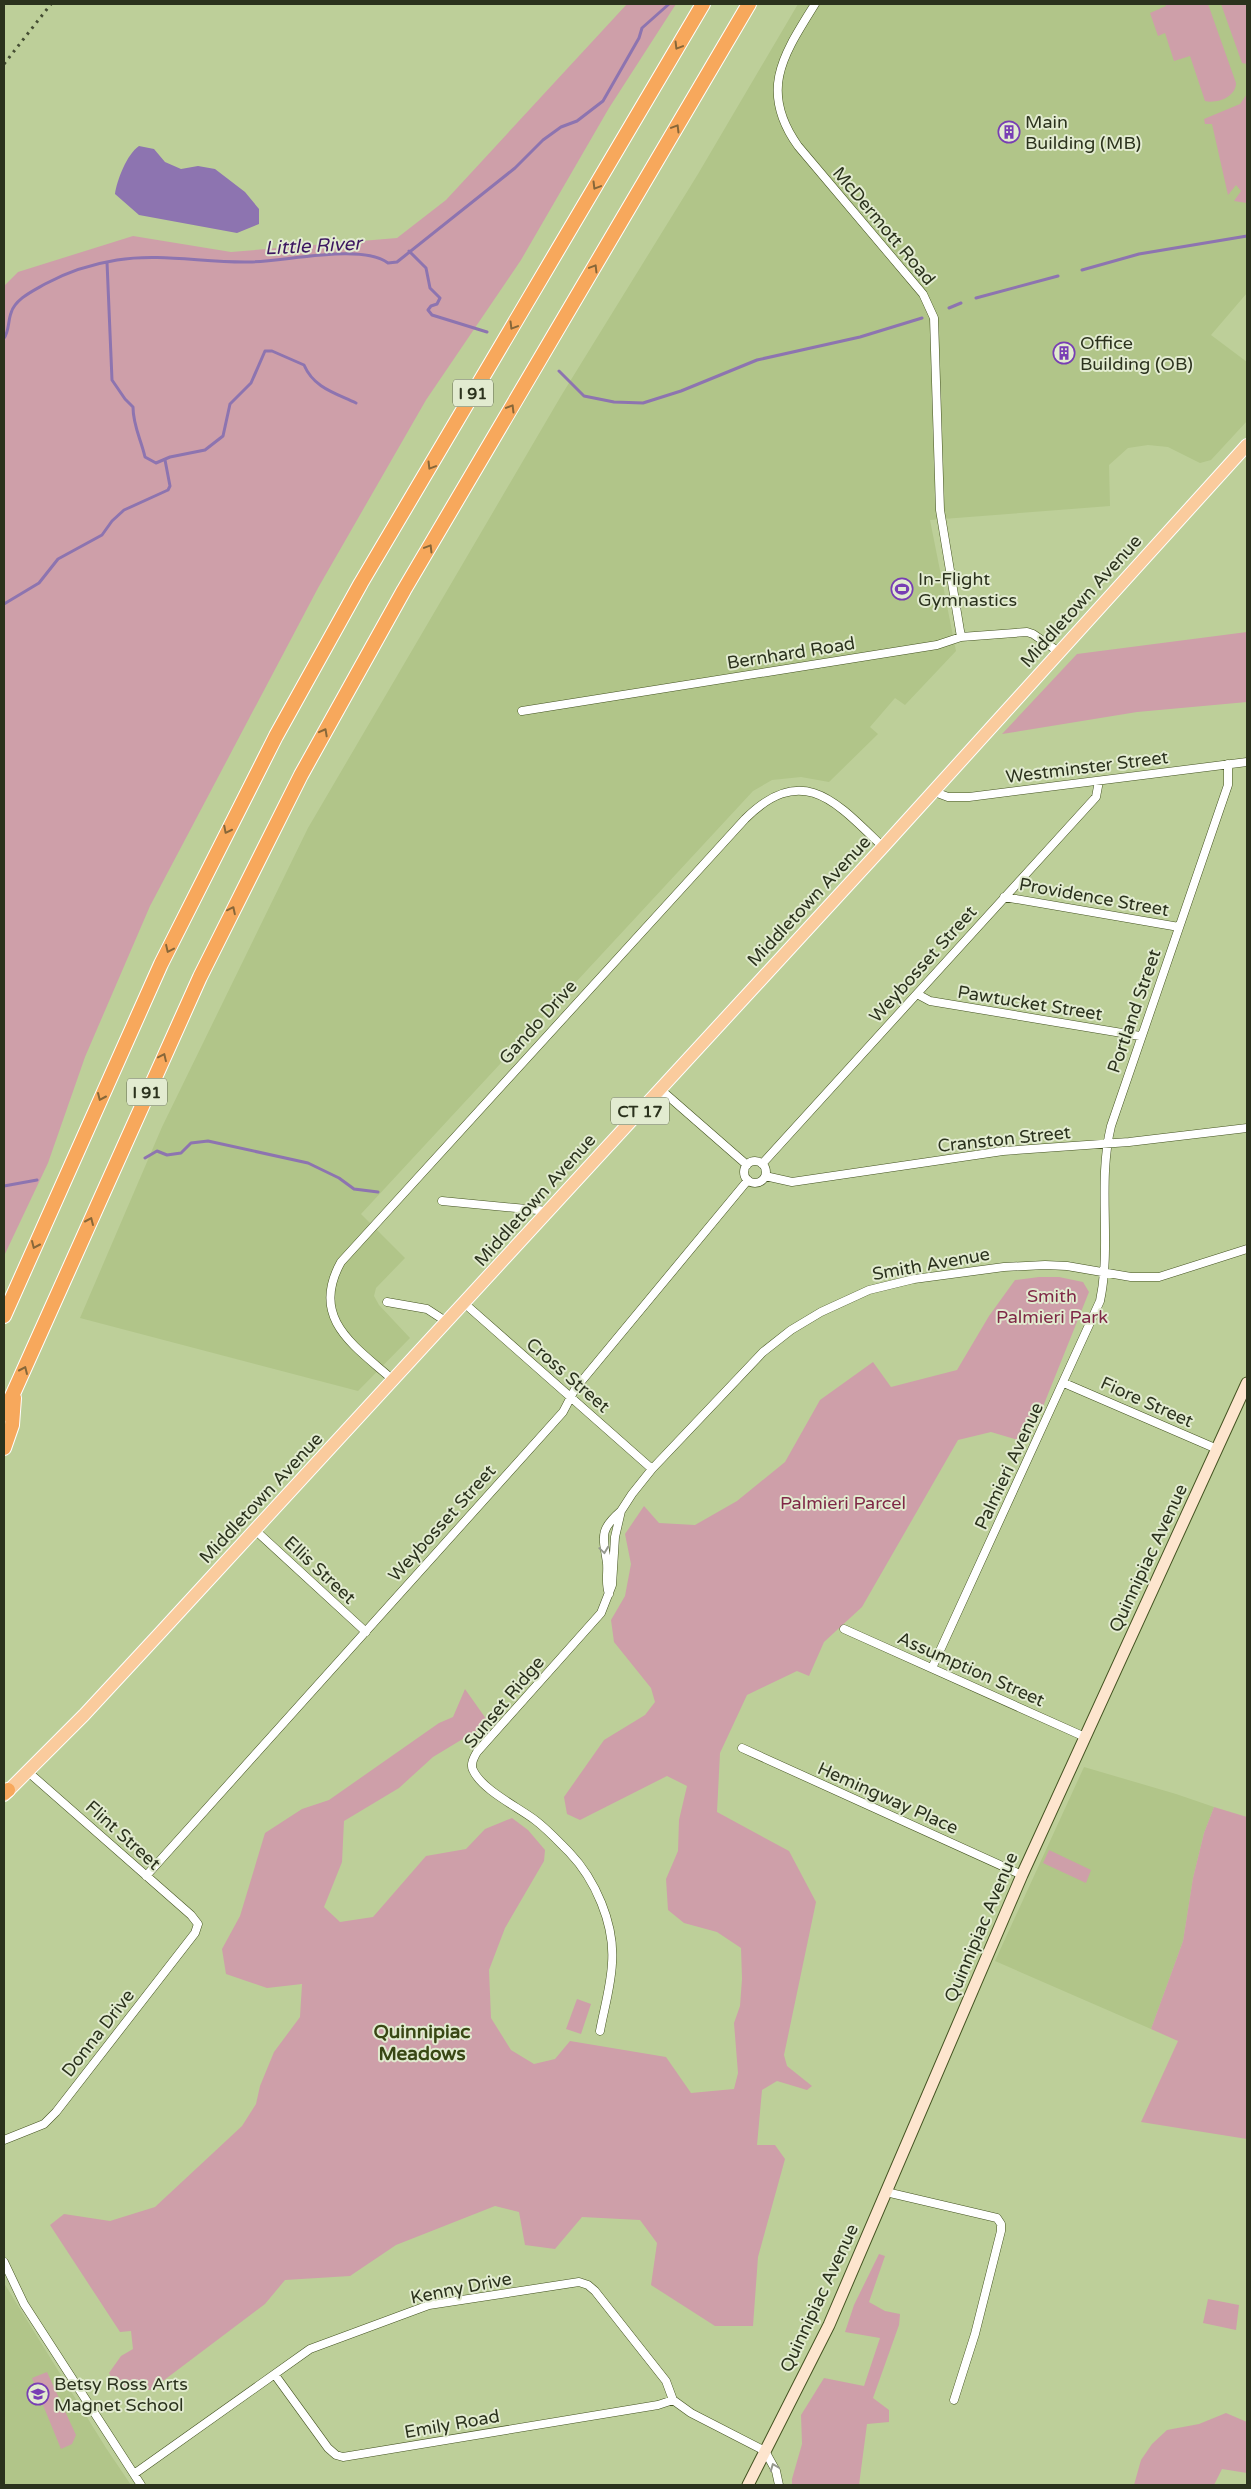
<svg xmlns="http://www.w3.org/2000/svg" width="1251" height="2489" font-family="'Varela Round',sans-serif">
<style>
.built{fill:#b1c589}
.green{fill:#ce9fa9}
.water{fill:#8d74b0}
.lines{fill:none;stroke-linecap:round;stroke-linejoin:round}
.stream{stroke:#8d74b0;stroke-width:3}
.minor-casing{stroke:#445321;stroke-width:9}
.secondary-casing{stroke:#445321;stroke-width:13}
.primary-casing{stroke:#fff;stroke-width:14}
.motorway-casing{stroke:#fff;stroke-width:16}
.minor{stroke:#fff;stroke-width:8}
.secondary{stroke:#fde5ce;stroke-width:11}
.primary{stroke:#facb9d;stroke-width:12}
.motorway{stroke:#f7a85c;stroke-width:14}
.rail{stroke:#454e33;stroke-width:3;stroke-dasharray:2.5 5;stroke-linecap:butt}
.oneway{stroke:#876739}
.oneway2{stroke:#95988e}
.labels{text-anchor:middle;stroke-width:4;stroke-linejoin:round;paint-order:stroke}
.shield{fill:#e2ebd0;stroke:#626a53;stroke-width:1}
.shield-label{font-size:16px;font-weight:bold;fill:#2b321d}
.poi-label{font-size:18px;fill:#2b321d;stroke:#e2ebd0;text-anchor:start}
.street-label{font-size:18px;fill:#2b321d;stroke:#e2ebd0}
.park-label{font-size:18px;fill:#7f2846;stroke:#e2ebd0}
.water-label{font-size:19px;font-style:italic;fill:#3c1760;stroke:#e2ebd0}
.neighbourhood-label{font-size:19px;font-weight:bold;fill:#394714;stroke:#e2ebd0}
</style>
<rect width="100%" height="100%" fill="#bdcf99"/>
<path class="built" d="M798,4H1247V293L1211,335L1247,362V421L1211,460L1200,463L1168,447L1148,445L1128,448L1109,465L1110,506L930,520L956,651L905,705L895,698L870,727L878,734L829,782L801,777L772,780L753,791L361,1214L405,1258L376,1288L374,1296L379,1305L410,1338L358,1391L80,1318L162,1127L308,828L561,396L698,174Z
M1084,1767L1176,1794L1214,1807L1204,1833L1193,1878L1183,1941L1151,2029L995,1961Z
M4,2283L106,2448L131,2485H4Z"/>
<path class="green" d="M627,4H676L609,108L521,260L426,400L318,588L150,906L85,1057L48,1163L4,1256V286L18,272L133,236L231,252L397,238L446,200Z
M1165,4H1208L1236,83C1236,97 1217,104 1205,101L1190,56L1174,61L1165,33L1158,36L1150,13L1166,6Z
M1221,4H1247V64L1242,63Z
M1247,94V203L1234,201L1241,191L1236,185L1228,195L1212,124H1205L1204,119L1240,104Z
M1247,632V702L1137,712L1002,734L1077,654Z
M1039,1277H1059L1083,1282L1089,1292L1040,1414L1033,1416L1025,1442L991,1432L958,1440L862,1607L824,1642L809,1676L797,1671L747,1695L720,1753L717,1812L789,1851L816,1902L784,2055L787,2066L812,2086L807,2090L777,2081L762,2090L757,2145H775L785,2159L758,2257L753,2326H715L651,2285L657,2243L640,2220L582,2217L555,2249L525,2245L519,2212L495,2206L396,2245L350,2276L285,2280L265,2304L151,2390C135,2390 117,2390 109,2373L121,2356L133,2349L131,2331L120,2332L50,2225L64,2214L110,2221L155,2207L242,2126L256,2104L260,2086L274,2052L300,2017L302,1984L267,1988L226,1974L222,1949L240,1916L265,1833L302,1809L329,1800L439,1723L453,1717L465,1689L489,1723L433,1757L399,1788L344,1821L342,1862L324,1907L340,1922L373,1917L426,1856L466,1849L485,1829L512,1818L528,1830L545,1850L544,1861L505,1928L489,1970L491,2018L511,2050L534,2064L555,2059L570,2041L666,2057L691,2093L734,2089L738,2073L734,2023L740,2006L742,1979L741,1948L717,1932L684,1923L668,1910L666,1879L678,1851L679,1820L687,1786L667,1776L580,1820L567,1814L564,1797L604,1740L645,1715L655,1702L651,1688L614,1642L611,1620L625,1596L631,1564L625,1534L644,1506L659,1523L695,1525L737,1501L785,1462L820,1400L873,1362L891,1387L957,1370L989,1316L1015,1280Z
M1214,1807L1247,1817V2139L1141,2122L1178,2041L1151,2029L1183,1941L1193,1878L1204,1833Z
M1049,1850L1091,1870L1086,1883L1043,1863Z
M577,1999L591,2004L581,2034L566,2029Z
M879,2254L885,2256L869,2302L885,2311L900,2314L899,2325L873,2398L889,2410V2422L867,2424L859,2485H792V2479L802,2444L801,2415L824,2378L864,2386L880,2338L845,2332L854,2305Z
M1208,2299L1239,2305L1236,2330L1203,2323Z
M47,2372L76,2435L72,2444L61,2449L32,2378Z
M1226,2413L1247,2422V2473L1222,2469L1214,2485H1134L1141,2460L1152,2444L1167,2430L1199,2424Z"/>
<path class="water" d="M139,146L154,149L165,162L181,169L198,166L215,169L245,192L259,209V224L237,233L139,215L115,194C117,180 127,154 139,146Z"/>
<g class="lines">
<path class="stream" d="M409,251L426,268L430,288L440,298L437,304L431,306L428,310L432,315L487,332
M107,262L112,380L125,399L133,407C133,426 141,439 145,457L156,463L170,457L205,450L223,436L230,404L251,383L265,351H272L304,365C314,388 335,393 356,403
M1082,270L1139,254L1247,236
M976,298L1058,276
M949,308L961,303
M4,338C9,332 8,321 11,313C15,299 33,291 45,284C67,272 92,264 117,260C161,253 205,263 249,262C284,262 361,243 388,263L397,262L515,168L543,140L561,127L577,121L603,101L639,38L642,28L669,4
M559,371L584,396L614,402L643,403L681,391L757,360L860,337L922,318
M4,604L39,583L58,559L102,535L112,521L124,510L168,490L170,486L165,460
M145,1158L157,1151L167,1155L181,1153L191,1143L208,1141L308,1163L339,1178L354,1189L378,1192
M4,1186L37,1180"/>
<g class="minor-casing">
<path id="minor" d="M815,4C784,54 758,90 798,146L923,294L934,318L940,510L961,637
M522,711L937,645L961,637L1027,632L1033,634L1059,652
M932,791L948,797H969L1247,762
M1004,897L1179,927
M917,994L930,1001L1140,1036
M660,1089L747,1165
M744 1172a11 11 0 1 1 22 0a11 11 0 1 1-22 0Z
M762,1164L1096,797L1099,781
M765,1176L792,1182L1003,1151L1129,1142L1247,1128
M442,1201L548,1211
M387,1302L427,1309L447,1322
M464,1303L652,1469
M393,1380C355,1346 309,1319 341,1262L745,819C803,761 837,803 883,847
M1064,1383L1217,1449
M255,1530L366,1632
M609,1594C605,1583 608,1574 607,1563C603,1536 599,1530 621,1511
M844,1629L1085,1737
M932,1668L1100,1301C1112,1244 1097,1184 1111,1126L1228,785V764
M742,1748L1022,1875
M146,1876L563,1412L575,1389L748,1180
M600,2031C604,2009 611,1986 612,1963C615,1924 595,1879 569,1852C558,1841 547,1829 535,1820C518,1807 482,1790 473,1770C470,1764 474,1757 477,1752L601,1613L612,1585L615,1537L621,1511L632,1494L652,1469L763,1352L791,1330L821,1312L869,1290L914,1279L1004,1267L1045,1265L1067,1266L1131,1277H1159L1247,1249
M4,2140L44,2124L56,2112L195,1933L198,1924L191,1915L27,1771
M886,2192L997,2218L1001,2224V2231L975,2334L954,2400
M4,2262L24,2304L141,2485
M275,2375L328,2448L336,2455L343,2457L658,2405L673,2400
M134,2474L310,2349L429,2305L579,2282L588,2285L595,2291L666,2381L673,2400L691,2413L765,2451L776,2471L779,2485"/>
</g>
<g class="secondary-casing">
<path id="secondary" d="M748,2485L829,2325L1022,1875L1247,1383"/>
</g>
<g class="primary-casing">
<path id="primary" d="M4,1795L84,1715L160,1633L883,847L1247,445"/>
</g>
<g class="motorway-casing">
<path id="motorway" d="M4,1316L161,964L276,736L361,583L703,4
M4,1414L200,977L301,775L404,590L749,4
M4,1448L12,1425L14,1398
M4,1793L8,1790"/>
</g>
<use href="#minor" class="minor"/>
<use href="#secondary" class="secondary"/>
<use href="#primary" class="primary"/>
<use href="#motorway" class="motorway"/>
<path class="rail" d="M4,64L51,4"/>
</g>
<defs><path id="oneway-chevron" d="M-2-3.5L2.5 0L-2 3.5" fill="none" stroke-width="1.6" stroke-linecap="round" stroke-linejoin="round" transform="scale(1.25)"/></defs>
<g class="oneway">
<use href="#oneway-chevron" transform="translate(678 46) rotate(121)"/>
<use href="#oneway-chevron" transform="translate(676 128) rotate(-59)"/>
<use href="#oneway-chevron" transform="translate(596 186) rotate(121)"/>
<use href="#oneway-chevron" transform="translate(594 268) rotate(-59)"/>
<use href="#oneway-chevron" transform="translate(513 326) rotate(121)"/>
<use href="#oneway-chevron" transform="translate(511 408) rotate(-59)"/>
<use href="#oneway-chevron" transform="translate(431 466) rotate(121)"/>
<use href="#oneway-chevron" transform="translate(429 548) rotate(-59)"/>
<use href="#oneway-chevron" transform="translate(324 732) rotate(-62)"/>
<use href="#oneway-chevron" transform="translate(227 830) rotate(117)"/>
<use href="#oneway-chevron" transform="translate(232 910) rotate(-64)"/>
<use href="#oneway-chevron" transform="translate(169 949) rotate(115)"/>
<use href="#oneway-chevron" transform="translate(163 1057) rotate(-65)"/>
<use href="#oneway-chevron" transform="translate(101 1097) rotate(114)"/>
<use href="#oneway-chevron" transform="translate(90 1221) rotate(-66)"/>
<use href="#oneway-chevron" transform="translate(35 1245) rotate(114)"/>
<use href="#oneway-chevron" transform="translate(24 1370) rotate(-66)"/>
</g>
<g class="oneway2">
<use href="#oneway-chevron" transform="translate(604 1550) rotate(82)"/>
<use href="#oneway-chevron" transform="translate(774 2467) rotate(-111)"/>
</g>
<defs>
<g id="building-ring" transform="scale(1.125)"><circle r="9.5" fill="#e2ebd0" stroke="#783eb4" stroke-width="1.5"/><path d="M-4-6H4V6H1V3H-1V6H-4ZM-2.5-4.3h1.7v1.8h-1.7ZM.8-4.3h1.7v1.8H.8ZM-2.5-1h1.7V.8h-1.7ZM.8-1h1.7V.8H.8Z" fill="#783eb4"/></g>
<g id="stadium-ring" transform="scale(1.125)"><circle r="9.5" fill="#e2ebd0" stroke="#783eb4" stroke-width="1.5"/><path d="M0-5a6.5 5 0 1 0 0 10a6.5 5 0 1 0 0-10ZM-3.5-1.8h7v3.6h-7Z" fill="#783eb4"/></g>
<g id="school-ring" transform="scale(1.125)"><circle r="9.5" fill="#e2ebd0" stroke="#783eb4" stroke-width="1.5"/><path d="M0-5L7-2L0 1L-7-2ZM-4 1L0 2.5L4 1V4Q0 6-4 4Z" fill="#783eb4"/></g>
</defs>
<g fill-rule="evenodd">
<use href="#building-ring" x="1009" y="132"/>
<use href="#building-ring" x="1064" y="353"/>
<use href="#stadium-ring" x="902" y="589"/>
<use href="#school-ring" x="38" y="2394"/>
</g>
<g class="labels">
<g class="shield">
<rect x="453" y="379.5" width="40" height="27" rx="4"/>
<rect x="127" y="1078.5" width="40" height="27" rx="4"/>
<rect x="611" y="1097.5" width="58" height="27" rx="4"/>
</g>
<g class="shield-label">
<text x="473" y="399">I 91</text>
<text x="147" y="1098">I 91</text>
<text x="640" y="1117">CT 17</text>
</g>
<g class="poi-label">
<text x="1025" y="128">Main<tspan x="1025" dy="21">Building (MB)</tspan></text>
<text x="1080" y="349">Office<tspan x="1080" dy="21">Building (OB)</tspan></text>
<text x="918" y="585">In-Flight<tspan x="918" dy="21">Gymnastics</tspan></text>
<text x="54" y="2390">Betsy Ross Arts<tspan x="54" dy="21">Magnet School</tspan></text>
</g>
<g class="street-label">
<text transform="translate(884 226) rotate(50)" y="6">McDermott Road</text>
<text transform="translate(1081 601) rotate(-48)" y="6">Middletown Avenue</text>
<text transform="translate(791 653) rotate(-9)" y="6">Bernhard Road</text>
<text transform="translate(1087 767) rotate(-7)" y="6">Westminster Street</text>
<text transform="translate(1094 897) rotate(10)" y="6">Providence Street</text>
<text transform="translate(809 901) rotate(-47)" y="6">Middletown Avenue</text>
<text transform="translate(923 964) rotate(-48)" y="6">Weybosset Street</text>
<text transform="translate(1030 1003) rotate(9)" y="6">Pawtucket Street</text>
<text transform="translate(1134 1011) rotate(-71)" y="6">Portland Street</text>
<text transform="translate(538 1022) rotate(-48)" y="6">Gando Drive</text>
<text transform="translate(1004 1139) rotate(-6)" y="6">Cranston Street</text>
<text transform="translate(535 1200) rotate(-48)" y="6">Middletown Avenue</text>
<text transform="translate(931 1264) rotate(-10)" y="6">Smith Avenue</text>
<text transform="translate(568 1375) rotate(41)" y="6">Cross Street</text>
<text transform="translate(1147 1402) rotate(24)" y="6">Fiore Street</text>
<text transform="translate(1009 1466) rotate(-65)" y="6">Palmieri Avenue</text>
<text transform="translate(261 1498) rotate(-47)" y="6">Middletown Avenue</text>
<text transform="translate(442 1523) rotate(-48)" y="6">Weybosset Street</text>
<text transform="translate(1148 1558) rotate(-65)" y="6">Quinnipiac Avenue</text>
<text transform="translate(320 1570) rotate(43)" y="6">Ellis Street</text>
<text transform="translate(971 1669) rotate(24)" y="6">Assumption Street</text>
<text transform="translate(504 1702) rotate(-50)" y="6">Sunset Ridge</text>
<text transform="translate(888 1798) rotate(24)" y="6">Hemingway Place</text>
<text transform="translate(123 1835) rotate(42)" y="6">Flint Street</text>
<text transform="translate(981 1927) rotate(-67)" y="6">Quinnipiac Avenue</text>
<text transform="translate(98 2033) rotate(-52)" y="6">Donna Drive</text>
<text transform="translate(461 2288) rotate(-11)" y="6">Kenny Drive</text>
<text transform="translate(819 2298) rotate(-65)" y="6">Quinnipiac Avenue</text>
<text transform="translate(452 2424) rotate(-10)" y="6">Emily Road</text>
</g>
<g class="park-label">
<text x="1052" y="1302">Smith<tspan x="1052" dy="21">Palmieri Park</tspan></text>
<text x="843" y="1509">Palmieri Parcel</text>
</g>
<g class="water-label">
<text transform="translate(313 245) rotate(-3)" y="7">Little River</text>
</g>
<g class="neighbourhood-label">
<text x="422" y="2038">Quinnipiac<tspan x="422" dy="22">Meadows</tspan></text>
</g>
</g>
<rect width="1251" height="2489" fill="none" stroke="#2b321d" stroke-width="10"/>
</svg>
